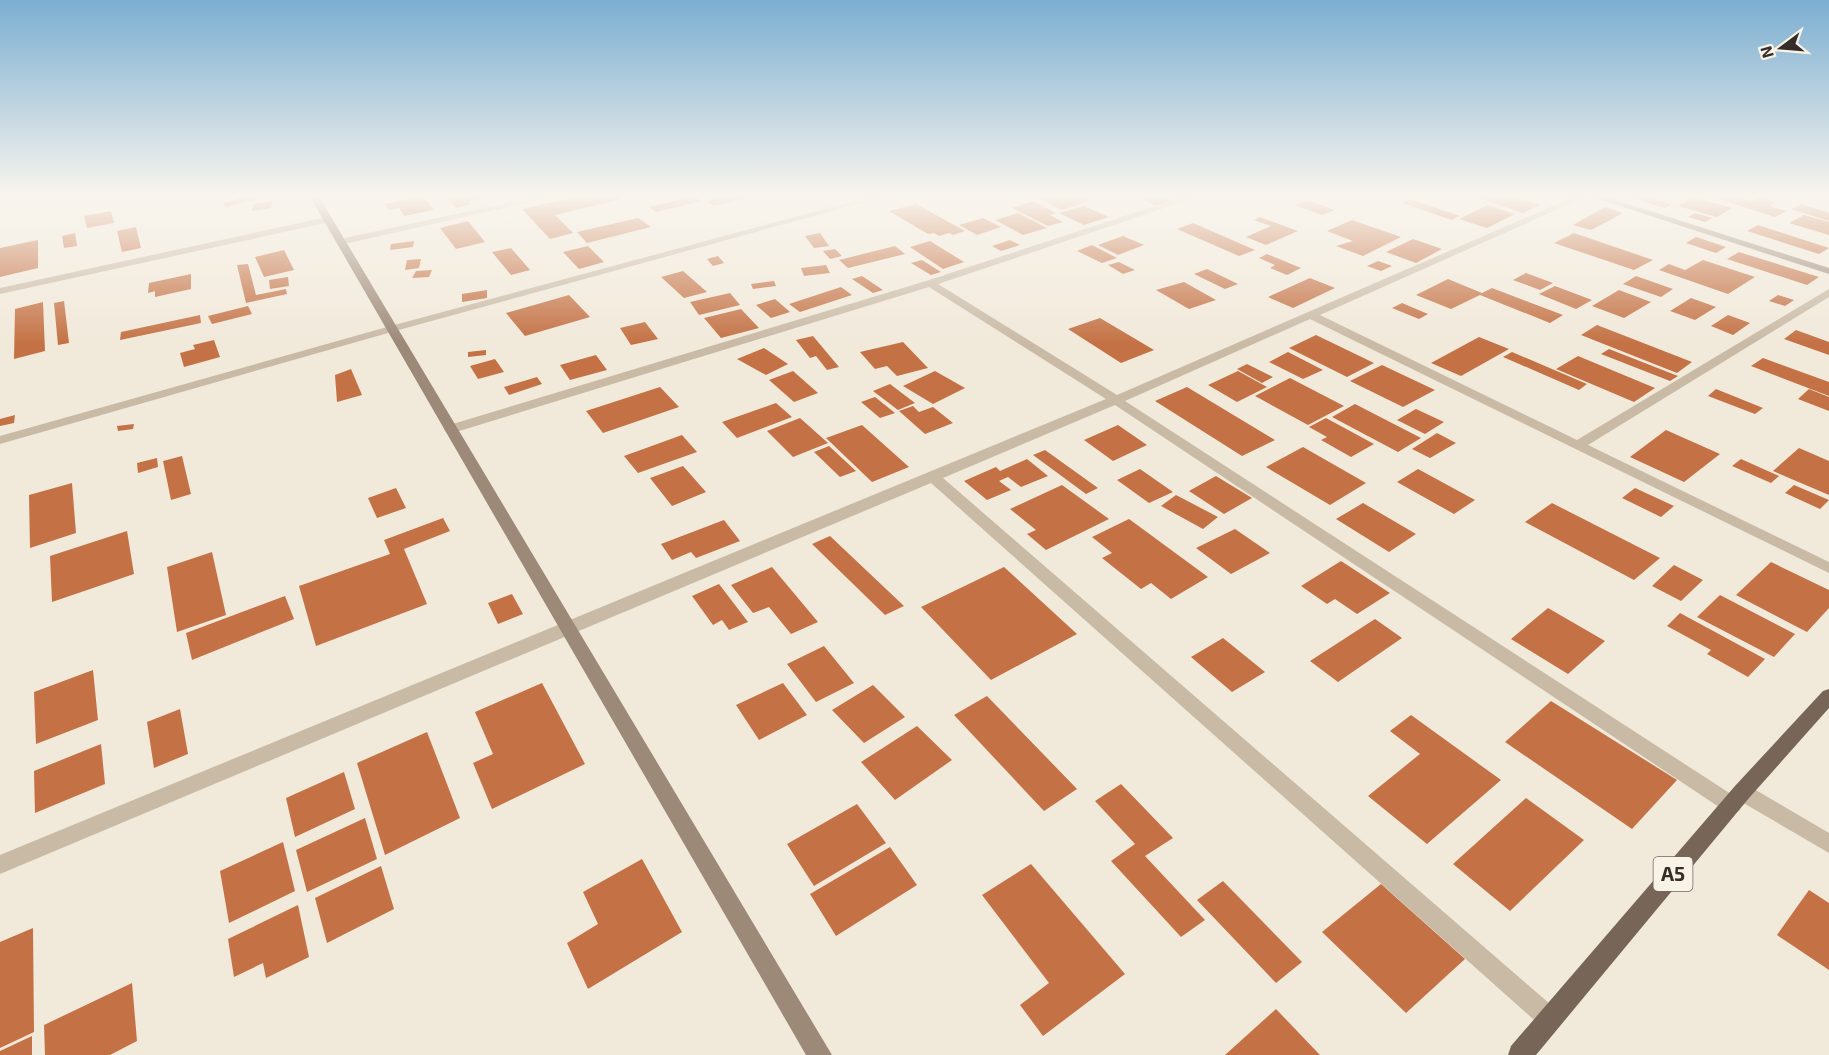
<svg xmlns="http://www.w3.org/2000/svg" width="1829" height="1055" font-family="'Exo 2',sans-serif">
<style>
.building{fill:#c47245}
.lines{fill:none;stroke-linecap:round;stroke-linejoin:round}
.street{fill:#c9baa6;fill-rule:evenodd}
.secondary{fill:#9d8978;fill-rule:evenodd}
.primary{fill:#776658;fill-rule:evenodd}
.labels{text-anchor:middle;stroke-width:6;stroke-linejoin:round;paint-order:stroke}
.shield{fill:#f9f2e6;stroke:#706860;stroke-width:1.5}
.shield-label{font-size:20px;font-weight:bold;fill:#352d27}
</style>
<rect width="100%" height="100%" fill="#f1e9da"/>
<path class="building" d="M253,195L259,199L226,207L222,203Z
M459,195H479L482,198L470,201L472,204L456,208L447,198Z
M584,195H617L622,199L555,215L573,233L550,239L522,209Z
M730,195L754,196L714,206L707,201Z
M1053,195H1077L1090,201L1062,210L1040,199Z
M1157,195L1171,201L1156,206L1142,200Z
M1470,195H1509L1540,205L1523,213Z
M1623,195H1654L1649,198L1672,204L1665,208Z
M1727,195L1753,201L1759,197L1776,202L1769,206L1787,211L1775,217L1718,199Z
M423,196L434,210L404,216L399,208L389,210L385,204Z
M695,196L701,201L656,212L649,207Z
M1693,197L1732,208L1717,217L1678,206Z
M1410,199L1460,216L1452,220L1402,203Z
M1307,200L1335,210L1322,215L1295,205Z
M273,201L271,208L252,211L254,204Z
M1033,201L1056,213L1050,215L1063,222L1048,226L1012,208Z
M916,204L965,231L953,235L949,233L939,236L934,233L928,234L889,211Z
M1802,204L1829,213V221L1791,209Z
M1487,205L1515,214L1487,228L1459,219Z
M1084,206L1109,217L1084,225L1059,213Z
M1605,207L1623,213L1591,230L1573,225Z
M111,211L114,223L87,228L84,216Z
M1018,213L1047,228L1023,235L995,220Z
M1695,213L1712,218L1705,222L1688,217Z
M1804,215L1829,222V235L1789,223Z
M1260,217L1298,231L1266,245L1246,237L1271,226L1254,220Z
M638,218L651,227L587,243L577,232Z
M983,218L1001,227L977,235L959,225Z
M1352,220L1401,237L1363,256L1336,246L1353,241L1327,231Z
M468,221L485,242L456,249L440,228Z
M1193,223L1255,250L1239,256L1177,229Z
M1758,225L1829,248L1819,254L1747,231Z
M136,227L141,248L122,252L117,231Z
M75,233L77,246L64,248L62,236Z
M820,233L829,246L814,248L805,236Z
M1574,233L1653,260L1634,270L1554,243Z
M1123,236L1144,245L1118,255L1098,245Z
M1696,237L1726,247L1716,253L1686,243Z
M1413,239L1442,249L1416,263L1386,252Z
M38,240V268L0,277V248Z
M1010,240L1020,245L1001,251L992,246Z
M414,241L413,247L390,250L391,244Z
M930,241L964,262L943,269L910,247Z
M1092,245L1117,258L1102,263L1077,251Z
M588,246L604,262L579,269L563,252Z
M895,246L905,254L848,268L839,260Z
M511,248L530,270L511,275L492,252Z
M835,249L842,256L830,259L823,251Z
M284,250L294,270L264,277L255,257Z
M1739,252L1819,277L1807,285L1727,259Z
M1267,254L1301,268L1287,275L1270,268L1275,265L1259,258Z
M718,256L724,263L713,266L707,259Z
M421,259L419,268L405,270L407,260Z
M922,260L941,272L931,275L911,263Z
M1703,260L1755,277L1728,294L1659,270L1669,264L1685,270Z
M1378,261L1392,266L1381,271L1367,266Z
M1119,262L1135,270L1123,274L1108,265Z
M248,264L256,295L286,289L287,294L246,303L237,265Z
M826,265L830,273L804,276L801,268Z
M1207,269L1238,284L1225,289L1194,274Z
M432,270L429,277L412,278L416,271Z
M683,271L707,292L684,298L661,277Z
M1526,273L1553,283L1540,290L1513,280Z
M191,274V289L155,297V291L148,293L149,283Z
M862,276L883,290L873,293L852,279Z
M1636,276L1673,289L1661,297L1623,284Z
M288,277L289,286L270,289L269,280Z
M1310,278L1335,288L1293,308L1268,297Z
M1448,279L1482,293L1492,288L1563,315L1550,323L1480,295L1451,309L1416,295Z
M774,281L776,286L753,289L751,284Z
M1184,282L1216,300L1189,309L1156,290Z
M1555,286L1592,300L1576,309L1539,294Z
M841,287L852,295L800,312L789,304Z
M487,290V298L462,302V294Z
M1619,290L1651,302L1624,318L1592,306Z
M730,293L740,305L699,315L690,302Z
M569,295L590,317L525,336L506,313Z
M1778,295L1794,300L1785,306L1769,301Z
M1691,298L1716,307L1695,320L1670,311Z
M775,299L790,312L771,318L756,305Z
M64,301L69,343L58,345L54,303Z
M43,302L45,351L14,359L15,309Z
M1402,303L1428,314L1419,319L1392,308Z
M248,306L252,314L212,324L208,316Z
M741,309L759,328L721,338L704,318Z
M200,315L201,323L120,340L121,332Z
M1728,315L1750,323L1733,335L1711,326Z
M1100,318L1154,350L1121,363L1068,329Z
M645,322L658,339L631,345L620,328Z
M1597,325L1692,362L1677,373L1581,335Z
M1796,330L1829,342V355L1784,339Z
M1316,335L1374,363L1347,377L1289,348Z
M813,336L839,367L827,370L816,356L810,358L796,340Z
M1479,337L1509,349L1461,376L1431,363Z
M214,340L220,357L184,367L180,353L195,349L193,345Z
M903,342L928,368L897,376L887,366L875,369L860,352Z
M764,348L788,364L766,375L737,359Z
M1609,349L1678,376L1670,381L1601,354Z
M486,350V355L468,357V352Z
M1288,352L1323,370L1303,379L1269,362Z
M1512,352L1587,384L1579,390L1503,357Z
M596,355L607,370L570,380L560,365Z
M1578,356L1655,388L1634,402L1556,369Z
M1763,358L1829,382V396L1751,366Z
M495,359L504,372L478,379L470,366Z
M1247,364L1273,377L1262,383L1237,369Z
M1382,365L1435,390L1403,407L1350,381Z
M351,369L362,395L337,402L335,375Z
M793,371L818,393L794,402L769,380Z
M935,371L965,388L933,404L903,386Z
M1238,371L1267,387L1237,402L1208,385Z
M537,377L542,384L509,395L504,387Z
M1290,378L1344,406L1308,425L1255,396Z
M890,384L915,403L898,410L873,391Z
M660,387L679,407L603,433L586,411Z
M1187,387L1275,440L1242,456L1155,401Z
M1716,389L1763,408L1755,414L1708,396Z
M1809,389L1829,397V411L1798,399Z
M875,397L895,413L880,418L861,402Z
M776,403L792,417L737,438L722,422Z
M1355,404L1421,438L1398,452L1332,417Z
M913,406L919,412L933,407L953,423L925,434L899,411Z
M1416,409L1444,422L1425,434L1397,420Z
M15,415L14,423L0,426V419Z
M800,418L828,443L793,457L767,431Z
M1326,418L1374,444L1351,457L1321,440L1327,437L1309,427Z
M134,424L133,429L118,431L117,426Z
M862,425L909,467L872,482L826,438Z
M1118,425L1147,445L1113,461L1084,440Z
M1666,430L1720,454L1684,482L1630,457Z
M1437,433L1456,443L1430,458L1412,449Z
M682,435L697,452L638,473L624,456Z
M829,446L856,471L840,477L814,452Z
M1303,447L1366,483L1330,505L1266,467Z
M1799,448L1829,461V495L1773,471Z
M1045,450L1098,488L1086,494L1033,455Z
M182,456L191,494L171,500L163,461Z
M157,458L158,467L138,473L137,463Z
M1027,459L1048,476L1021,487L1008,477L999,481L1011,490L987,500L964,481L996,467L1000,471Z
M1741,459L1779,476L1771,483L1732,466Z
M683,466L706,492L672,506L650,478Z
M1140,469L1173,492L1149,503L1117,480Z
M1418,469L1475,500L1454,514L1397,482Z
M1216,476L1252,498L1224,514L1189,491Z
M72,483L76,533L30,548L29,495Z
M1062,485L1109,519L1046,550L1027,534L1036,530L1010,509Z
M1794,485L1829,500L1820,509L1785,493Z
M396,488L406,508L377,518L368,498Z
M1635,488L1674,506L1661,517L1622,498Z
M1176,495L1218,517L1203,529L1161,506Z
M1363,503L1416,534L1389,552L1336,519Z
M1552,503L1660,558L1634,580L1525,522Z
M443,518L450,531L404,549L427,604L316,646L299,586L390,554L384,540Z
M1129,519L1208,577L1171,599L1151,583L1141,589L1102,558L1112,553L1092,537Z
M724,520L740,541L696,558L691,552L672,560L661,544Z
M1235,529L1270,553L1231,574L1196,548Z
M127,531L134,574L52,602L50,556Z
M830,536L904,606L885,615L812,544Z
M212,552L226,615L177,632L167,567Z
M1341,561L1390,593L1357,614L1335,599L1327,604L1301,586Z
M1771,562L1829,590V608L1807,632L1736,595Z
M1674,565L1703,580L1681,601L1652,586Z
M772,567L818,622L791,634L769,607L753,613L731,585Z
M1004,567L1077,634L991,680L921,607Z
M719,584L748,622L729,630L722,620L713,625L692,596Z
M512,594L523,614L498,624L488,603Z
M1720,595L1795,634L1774,657L1697,617Z
M285,596L294,619L192,660L186,633Z
M1548,608L1605,641L1568,674L1511,639Z
M1680,613L1765,659L1748,677L1707,654L1711,650L1667,626Z
M1375,619L1402,638L1338,682L1310,661Z
M1223,638L1265,672L1232,692L1191,657Z
M824,646L854,683L816,702L787,664Z
M93,670L98,720L36,744L34,692Z
M542,683L585,764L492,809L473,763L493,754L475,712Z
M783,683L807,715L759,740L736,705Z
M873,685L905,717L864,743L832,710Z
M987,696L1077,789L1044,811L954,715Z
M1551,701L1677,780L1632,829L1505,742Z
M180,709L188,754L154,768L147,722Z
M1411,715L1501,780L1427,844L1368,796L1420,754L1390,731Z
M917,726L952,760L895,800L861,762Z
M427,732L460,818L385,855L357,763Z
M101,744L105,784L35,813L34,771Z
M344,772L355,809L295,837L286,798Z
M1121,784L1173,838L1145,856L1205,920L1181,937L1111,861L1135,844L1095,801Z
M1526,798L1584,840L1510,911L1453,864Z
M857,804L886,843L814,886L787,844Z
M365,818L377,859L307,892L296,850Z
M283,842L295,891L229,923L220,871Z
M890,847L917,885L836,936L810,894Z
M642,859L682,932L588,989L567,943L598,924L583,892Z
M1031,864L1125,974L1043,1036L1020,1005L1049,983L982,895Z
M381,866L394,909L327,943L315,898Z
M1223,881L1302,962L1276,983L1197,900Z
M1381,884L1465,959L1406,1013L1322,932Z
M1809,890L1829,903V970L1777,935Z
M298,905L309,957L266,978L263,963L234,977L228,939Z
M33,928L34,1032L0,1048V942Z
M132,983L137,1041L110,1055H45L44,1025Z
M1276,1009L1320,1055H1225Z
M32,1036V1055H0V1051Z"/>
<g class="lines">
<path class="street" d="M544,195H561L340,245L335,242L340,239Z
M876,195H891L395,331L0,444V436L387,327Z
M1189,195H1203L938,284L1117,395L1578,195H1590L1320,315L1577,440L1829,289V297L1588,445L1829,562V573L1310,319L1125,401L1734,796L1732,792L1735,786L1742,784L1749,786L1829,833V853L1740,801L1742,805L1739,811L1732,814L1725,811L1115,405L943,478L1558,1011L1562,1019L1558,1027L1550,1031L1542,1027L931,483L0,874V855L1106,399L929,287L456,432H446L444,429L446,426L926,281Z
M327,217L330,218V222L0,294V288Z"/>
<path class="secondary" d="M309,195H318L832,1055H806Z
M1586,195H1600L1829,268V274Z"/>
<path class="primary" d="M1829,689V708L1749,798L1536,1055H1508L1511,1046L1735,786L1823,691Z"/>
</g>
<linearGradient id="sky" x2="0" y2="1"><stop stop-color="#7baed1"/><stop offset="0.57" stop-color="#f9f5ee"/><stop offset="1" stop-color="#f9f5ee" stop-opacity="0"/></linearGradient>
<rect width="1829" height="343" fill="url(#sky)"/>
<g class="labels">
<rect class="shield" x="1653.5" y="857" width="39" height="34" rx="4.5"/>
<g class="shield-label">
<text x="1673" y="881">A5</text>
</g>
</g>
<g transform="translate(1781 48) rotate(254)" stroke="#f9f2e6" stroke-width="4.5" paint-order="stroke">
<path d="M0-4.5L10 22L0 15L-10 22Z" fill="#352d27"/>
<text y="-9" font-size="16" font-weight="bold" text-anchor="middle" fill="#352d27">N</text>
</g>
</svg>
